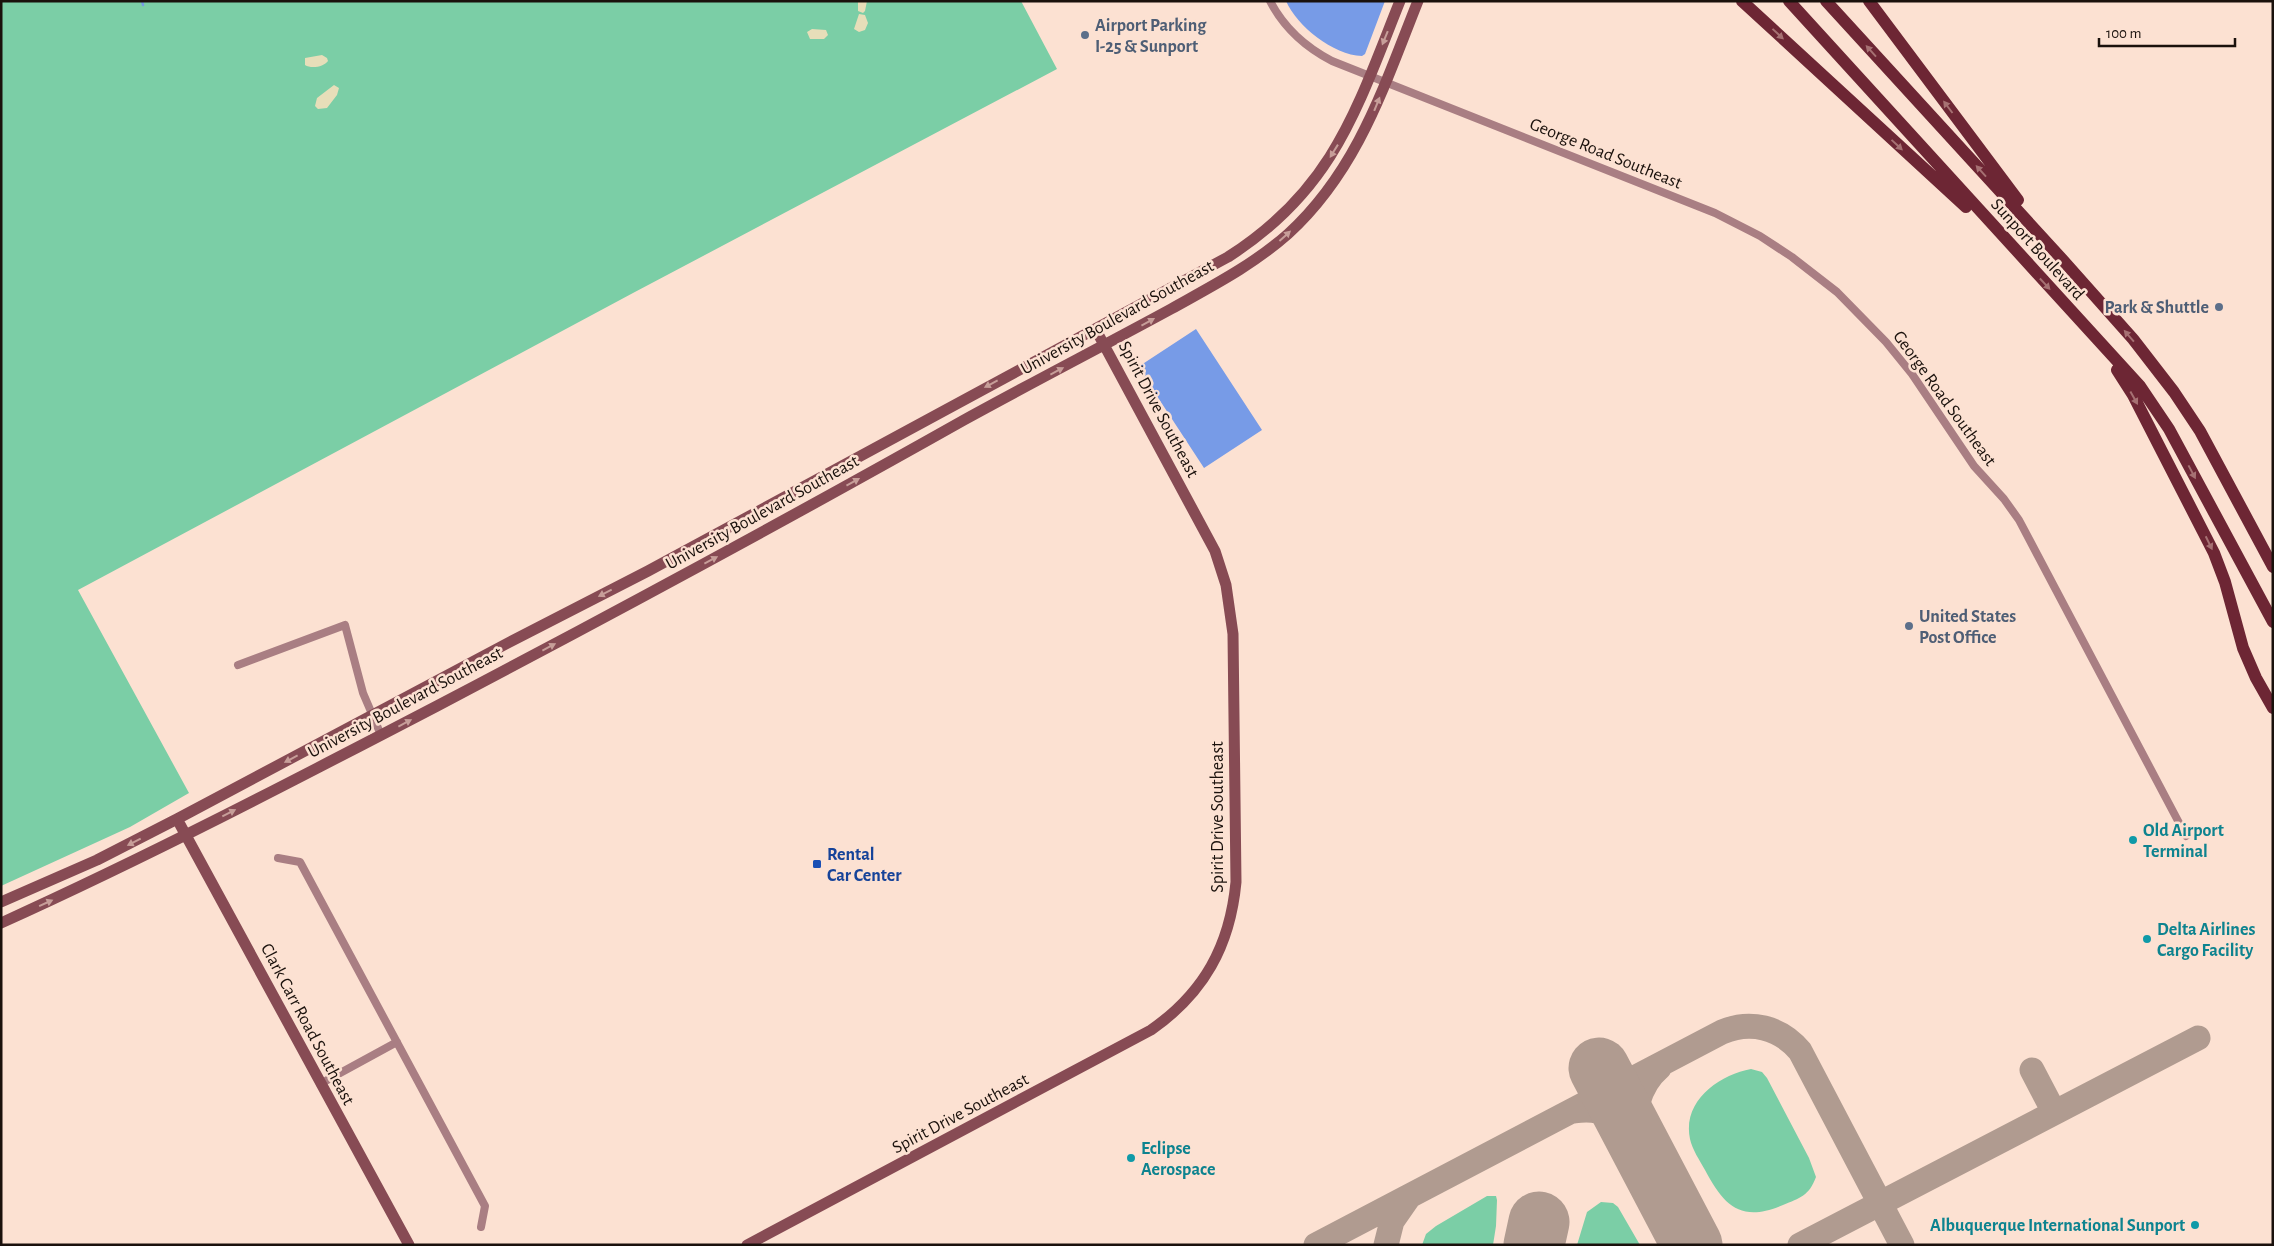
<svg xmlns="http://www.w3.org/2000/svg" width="2274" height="1246" font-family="'Alegreya Sans',sans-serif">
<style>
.green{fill:#7bcea6}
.sand{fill:#e7deb9}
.water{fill:#779be7}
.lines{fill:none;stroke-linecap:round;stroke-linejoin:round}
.stream{stroke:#779be7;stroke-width:2.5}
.taxiway{stroke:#b09b90;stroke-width:25}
.runway{stroke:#b09b90;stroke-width:61}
.street{stroke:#a97e83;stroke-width:8}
.secondary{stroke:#874b54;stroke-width:11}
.primary{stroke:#6d2634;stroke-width:12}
.oneway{fill:#a67173}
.oneway2{fill:#c79e99}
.service-dot{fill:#5c6f8a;stroke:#fce1d2;stroke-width:2}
.culture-dot{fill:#0f9aa8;stroke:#fce1d2;stroke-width:2}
.transit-dot{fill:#1a4fb4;stroke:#fce1d2;stroke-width:2}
.labels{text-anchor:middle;stroke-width:5;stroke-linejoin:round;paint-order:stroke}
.service-label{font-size:18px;font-weight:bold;fill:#4e5e75;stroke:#fce1d2;text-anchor:start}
.street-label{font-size:18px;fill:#1a110c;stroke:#fce1d2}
.culture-label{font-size:18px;font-weight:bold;fill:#0d838f;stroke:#fce1d2;text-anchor:start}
.transit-label{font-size:18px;font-weight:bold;fill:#164399;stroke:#fce1d2;text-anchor:start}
</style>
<rect width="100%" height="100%" fill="#fce1d2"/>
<path class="green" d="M1,1H1021L1057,69L633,293L78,590L189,793L130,827L1,886Z
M1751,1069L1762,1072L1767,1078L1809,1158L1816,1177C1809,1196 1800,1198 1783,1205C1741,1223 1724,1206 1705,1170C1700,1161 1692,1149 1690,1139C1682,1101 1719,1075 1751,1069Z
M1487,1196H1496L1497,1200L1496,1226L1493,1245H1422L1426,1234L1436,1226Z
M1601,1202L1613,1203L1618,1207L1640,1245H1577L1587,1212Z"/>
<path class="sand" d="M858,1H867L865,11L863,13L858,11Z
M859,14L865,15L868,23L865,30L859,32L854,29Z
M812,29L826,30L828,35L824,39H810L807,32Z
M322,55L327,58L328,61C324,67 311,69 305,65V58Z
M334,85L339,88L337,95L327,108L318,109L315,106L317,98Z"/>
<path class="water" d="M1286,1H1385L1365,54L1362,56C1333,55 1297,26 1286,1Z
M1196,329L1262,430L1204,468L1138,367Z"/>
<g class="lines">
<path class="stream" d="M142,1L143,5"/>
<path class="taxiway" d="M1659,1068C1640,1084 1629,1118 1638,1142C1644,1158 1655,1174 1663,1189C1673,1209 1682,1229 1697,1245
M2032,1070L2054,1112
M1574,1111C1603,1106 1620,1118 1637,1140
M1316,1245L1722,1032C1750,1020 1780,1027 1800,1051L1902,1245
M1386,1245L1392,1221L1408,1198
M1800,1245L2198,1038"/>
<path class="runway" d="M1599,1068L1692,1245
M1534,1245L1539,1222"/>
<path class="street" d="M1270,1C1284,28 1305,47 1332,61L1715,213L1760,236L1792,257L1837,292L1886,342L1912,374L1974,466L2004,499L2019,520L2186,836
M238,665L345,625L363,693L381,735
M278,858L300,862L485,1206L481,1227
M320,1084L397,1042"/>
<path class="secondary" d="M177,819L409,1245
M1,902L97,860L177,819L506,644L648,571L1228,257C1333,190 1356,111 1400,1
M1,923C149,856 293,781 437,706C614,613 790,518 964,420C1033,382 1103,346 1171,309C1212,286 1253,265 1288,234C1358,170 1384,86 1418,1
M747,1245L1151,1030C1204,993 1230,946 1236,882L1233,634L1226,585L1215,551L1096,330"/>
<path class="primary" d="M1742,1L1966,207
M1789,1L2140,386L2169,429L2273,622
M1826,1L2061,258L2133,339L2174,392L2200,431L2273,567
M1869,1L2018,200
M2117,370L2133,395L2214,553L2225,582L2243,648L2256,678L2273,708"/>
</g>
<defs><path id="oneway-solid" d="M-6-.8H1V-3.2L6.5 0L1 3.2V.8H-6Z" transform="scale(1.25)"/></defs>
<g class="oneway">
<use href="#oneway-solid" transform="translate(1778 34) rotate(43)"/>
<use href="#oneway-solid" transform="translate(1871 51) rotate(-132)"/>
<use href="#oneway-solid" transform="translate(1948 107) rotate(-127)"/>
<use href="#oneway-solid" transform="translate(1897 145) rotate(43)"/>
<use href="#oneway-solid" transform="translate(1981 171) rotate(-132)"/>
<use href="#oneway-solid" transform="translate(2045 284) rotate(47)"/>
<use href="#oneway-solid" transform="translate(2129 336) rotate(-131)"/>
<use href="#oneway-solid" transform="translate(2134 398) rotate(61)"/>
<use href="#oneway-solid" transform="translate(2192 472) rotate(62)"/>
<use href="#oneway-solid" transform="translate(2209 543) rotate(64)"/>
</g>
<g class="oneway2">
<use href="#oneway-solid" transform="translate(1385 38) rotate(112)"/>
<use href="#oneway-solid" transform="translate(1377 104) rotate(-68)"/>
<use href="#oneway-solid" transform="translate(1334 151) rotate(122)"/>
<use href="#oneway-solid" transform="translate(1285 236) rotate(-42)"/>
<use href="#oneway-solid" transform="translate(1148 322) rotate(-29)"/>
<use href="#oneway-solid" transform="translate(1057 371) rotate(-28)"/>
<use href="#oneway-solid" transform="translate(991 384) rotate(152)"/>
<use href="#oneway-solid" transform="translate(853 482) rotate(-29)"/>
<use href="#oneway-solid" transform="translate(711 560) rotate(-28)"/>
<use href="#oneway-solid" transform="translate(605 593) rotate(153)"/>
<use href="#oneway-solid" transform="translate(549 647) rotate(-28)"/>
<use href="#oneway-solid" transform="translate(405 723) rotate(-28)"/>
<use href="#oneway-solid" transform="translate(291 759) rotate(152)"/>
<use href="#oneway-solid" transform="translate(229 813) rotate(-27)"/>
<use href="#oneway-solid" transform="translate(134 842) rotate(153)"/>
<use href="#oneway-solid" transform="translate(46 903) rotate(-24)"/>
</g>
<g class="service-dot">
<circle cx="1085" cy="35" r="5"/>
<circle cx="2219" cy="307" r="5"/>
<circle cx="1909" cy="626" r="5"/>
</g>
<g class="culture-dot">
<circle cx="2133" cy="840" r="5"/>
<circle cx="2147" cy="939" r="5"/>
<circle cx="1131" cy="1158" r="5"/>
<circle cx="2195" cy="1225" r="5"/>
</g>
<rect class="transit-dot" x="812" y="859" width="10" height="10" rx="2.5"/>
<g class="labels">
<g class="service-label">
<text x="1095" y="31">Airport Parking<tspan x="1095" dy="21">I-25 &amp; Sunport</tspan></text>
<text x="2209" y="313" text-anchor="end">Park &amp; Shuttle</text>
<text x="1919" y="622">United States<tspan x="1919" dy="21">Post Office</tspan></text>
</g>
<g class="street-label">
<text transform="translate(1606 153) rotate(22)" y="6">George Road Southeast</text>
<text transform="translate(2038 249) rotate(48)" y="6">Sunport Boulevard</text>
<text transform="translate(1117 317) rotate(-29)" y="6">University Boulevard Southeast</text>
<text transform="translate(1945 398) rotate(54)" y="6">George Road Southeast</text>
<text transform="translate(1159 409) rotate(62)" y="6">Spirit Drive Southeast</text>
<text transform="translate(762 512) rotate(-29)" y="6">University Boulevard Southeast</text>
<text transform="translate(405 702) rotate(-28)" y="6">University Boulevard Southeast</text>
<text transform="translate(1217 817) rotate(-90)" y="6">Spirit Drive Southeast</text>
<text transform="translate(308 1024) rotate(62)" y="6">Clark Carr Road Southeast</text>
<text transform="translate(960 1113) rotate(-28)" y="6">Spirit Drive Southeast</text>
</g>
<g class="culture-label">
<text x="2143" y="836">Old Airport<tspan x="2143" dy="21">Terminal</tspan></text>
<text x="2157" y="935">Delta Airlines<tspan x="2157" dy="21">Cargo Facility</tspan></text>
<text x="1141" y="1154">Eclipse<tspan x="1141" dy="21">Aerospace</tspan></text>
<text x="2185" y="1231" text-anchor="end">Albuquerque International Sunport</text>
</g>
<g class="transit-label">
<text x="827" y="860">Rental<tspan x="827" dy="21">Car Center</tspan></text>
</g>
</g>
<rect width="2274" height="1246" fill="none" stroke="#1a110c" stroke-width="5"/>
<path d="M2099 38v8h136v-8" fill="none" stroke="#1a110c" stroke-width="2.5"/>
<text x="2106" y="38" font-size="15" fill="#1a110c" stroke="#fce1d2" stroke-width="4" paint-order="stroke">100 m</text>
</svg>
